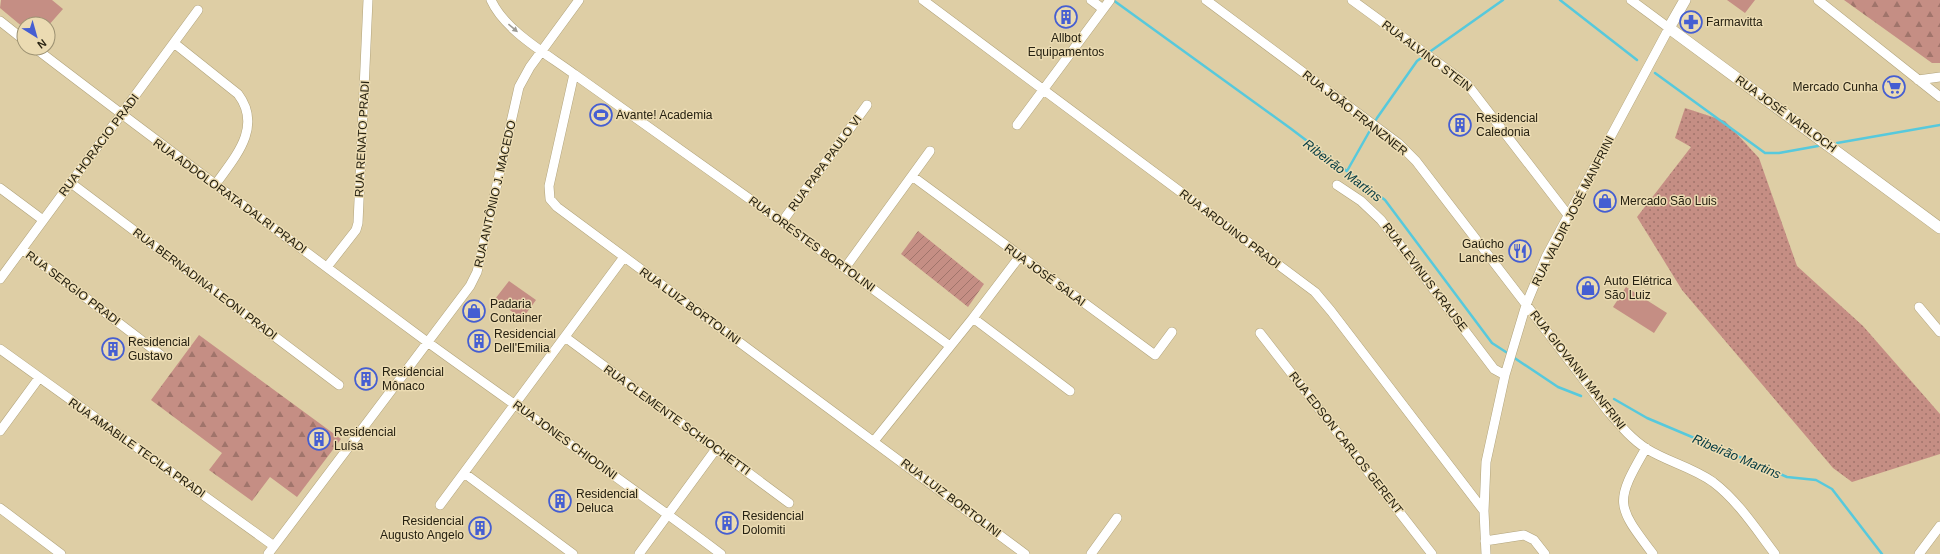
<svg xmlns="http://www.w3.org/2000/svg" width="1940" height="554" font-family="Arial,sans-serif">
<style>
.grass{fill:url(#grass-dots)}
.forest{fill:url(#forest-firs)}
.garden{fill:url(#garden-furrows)}
.pitch{fill:#c58e84}
.lines{fill:none;stroke-linecap:round;stroke-linejoin:round}
.stream{stroke:#57c9dc;stroke-width:2.5}
.minor-casing{stroke:#b1a37b;stroke-width:10}
.major-casing{stroke:#b1a37b;stroke-width:12}
.minor{stroke:#fff;stroke-width:9}
.major{stroke:#fff;stroke-width:11}
.oneway{fill:#9d9b94}
.labels{text-anchor:middle;stroke-width:3;stroke-linejoin:round;paint-order:stroke}
.poi-label{font-size:12px;fill:#262111;stroke:#ebdbb2;text-anchor:start}
.street-label{font-size:12px;fill:#262111;stroke:#ebdbb2}
.water-label{font-size:13px;font-style:italic;fill:#003840;stroke:#ebdbb2}
</style>
<defs>
<pattern id="grass-dots" width="8" height="8" patternUnits="userSpaceOnUse"><rect width="8" height="8" fill="#c58e84"/><path d="M2 2h.1M6 6h.1" fill="none" stroke="#a0746b" stroke-width="1.8" stroke-linecap="round"/></pattern>
<pattern id="forest-firs" width="22" height="20" patternUnits="userSpaceOnUse"><rect width="22" height="20" fill="#c58e84"/><path d="M5 1l3.5 6h-7zM16 11l3.5 6h-7z" fill="#a0746b"/></pattern>
<pattern id="garden-furrows" width="10" height="10" patternUnits="userSpaceOnUse"><rect width="10" height="10" fill="#c58e84"/><path d="M-1 1l2-2M0 10L10 0M9 11l2-2" fill="none" stroke="#a0746b"/></pattern>
</defs>
<rect width="100%" height="100%" fill="#decea5"/>
<path class="grass" d="M1685,108L1725,121L1759,158L1797,266L1863,326L1940,414V454L1852,482L1833,468L1682,290L1637,217L1691,147L1675,138Z"/>
<path class="forest" d="M1844,0H1940V63H1932Z
M199,335L341,439L297,497L270,477L252,501L209,470L222,453L151,400Z"/>
<path class="garden" d="M918,231L984,284L968,307L901,254Z"/>
<path class="pitch" d="M1,0H52L63,9L48,26V24H24V28L0,8Z
M1727,0H1755L1745,13Z
M509,281L536,300L522,319L495,299Z
M1626,287L1667,313L1654,333L1613,307Z"/>
<g class="lines">
<path class="stream" d="M1113,0L1290,128L1385,200L1492,343L1509,354
M1560,0L1637,60
M1428,53L1503,0
M1655,73L1765,153H1779L1818,146
M1837,143L1940,125
M1347,171L1377,118L1417,61L1424,56
M1513,357L1558,387L1581,396
M1614,399L1647,418L1787,477L1816,480L1832,489L1882,554"/>
<g class="minor-casing">
<path id="minor" d="M491,0C505,31 547,54 574,74L549,186L550,199L557,207L1025,554
M923,0L1315,292L1331,311L1484,511
M1091,0L1103,9
M1206,0L1398,143L1416,161L1607,410C1619,424 1631,439 1647,449C1668,462 1692,467 1713,482C1738,501 1756,529 1775,554
M1352,0L1467,84L1568,215
M1818,0L1940,97
M0,21L24,40
M174,43L238,94C263,127 235,157 215,185
M35,48C164,147 295,244 426,341C524,412 624,481 721,554
M574,74L782,222L950,346
M1918,80L1940,77
M1017,125L1110,0
M912,176L1155,355L1172,332
M71,183L339,385
M1337,185L1361,201L1381,220L1494,369L1505,375
M0,188L43,220
M782,222L867,105
M22,249L162,356
M327,267L356,230L358,223L368,0
M845,268L930,151
M0,279L198,10
M1919,307L1940,332
M973,318L1070,391
M1260,333L1432,554
M565,337L789,503
M0,349L274,546
M0,431L39,378
M874,441L973,318L1020,256
M1646,448C1614,503 1616,505 1653,554
M464,473L573,554
M440,505L624,257
M0,508L61,554
M1485,541L1524,535L1534,540L1545,554
M268,554L470,286L477,272L519,87L530,67L579,0
M639,554L716,449
M1091,554L1117,518
M1486,554L1484,511L1486,462L1505,375L1526,305L1546,257L1669,28L1631,0
M1919,554L1940,526"/>
</g>
<g class="major-casing">
<path id="major" d="M1685,0L1669,28L1940,228"/>
</g>
<use href="#minor" class="minor"/>
<use href="#major" class="major"/>
</g>
<defs><path id="oneway-solid" d="M-6-.8H1V-3.2L6.5 0L1 3.2V.8H-6Z"/></defs>
<use class="oneway" href="#oneway-solid" transform="translate(513 28) rotate(40)"/>
<defs>
<g id="building-ring" transform="scale(1.15)"><circle r="9.5" fill="#ebdbb2" stroke="#455ed2" stroke-width="1.5"/><path d="M-4-6H4V6H1V3H-1V6H-4ZM-2.5-4.3h1.7v1.8h-1.7ZM.8-4.3h1.7v1.8H.8ZM-2.5-1h1.7V.8h-1.7ZM.8-1h1.7V.8H.8Z" fill="#455ed2"/></g>
<g id="pharmacy-ring" transform="scale(1.15)"><circle r="9.5" fill="#ebdbb2" stroke="#455ed2" stroke-width="1.5"/><path d="M-2-6h4v4h4v4h-4v4h-4v-4h-4v-4h4Z" fill="#455ed2"/></g>
<g id="supermarket-ring" transform="scale(1.15)"><circle r="9.5" fill="#ebdbb2" stroke="#455ed2" stroke-width="1.5"/><path d="M-6-5.5h2.5l.6 2H6L4.5 2H-2.5L-4.4-4H-6ZM-1.5 3.2a1.3 1.3 0 1 0 .1 0ZM3 3.2a1.3 1.3 0 1 0 .1 0Z" fill="#455ed2"/></g>
<g id="stadium-ring" transform="scale(1.15)"><circle r="9.5" fill="#ebdbb2" stroke="#455ed2" stroke-width="1.5"/><path d="M0-5a6.5 5 0 1 0 0 10a6.5 5 0 1 0 0-10ZM-3.5-1.8h7v3.6h-7Z" fill="#455ed2"/></g>
<g id="shop-ring" transform="scale(1.15)"><circle r="9.5" fill="#ebdbb2" stroke="#455ed2" stroke-width="1.5"/><path d="M-5-2.5h2.3a2.7 3.5 0 0 1 5.4 0H5L5.5 6h-11ZM-1.5-2.5h3a1.5 2.3 0 0 0-3 0Z" fill="#455ed2"/></g>
<g id="restaurant-ring" transform="scale(1.15)"><circle r="9.5" fill="#ebdbb2" stroke="#455ed2" stroke-width="1.5"/><path d="M-5-6h1v4h1v-4h1v4h1v-4h1v5L-1.5 .5V6h-2V.5L-5-1ZM5-6V6H3V1.5H1.5Q1.5-4 5-6Z" fill="#455ed2"/></g>
</defs>
<g fill-rule="evenodd">
<use href="#building-ring" x="1066" y="17"/>
<use href="#pharmacy-ring" x="1691" y="22"/>
<use href="#supermarket-ring" x="1894" y="87"/>
<use href="#stadium-ring" x="601" y="115"/>
<use href="#building-ring" x="1460" y="125"/>
<use href="#shop-ring" x="1605" y="201"/>
<use href="#restaurant-ring" x="1520" y="251"/>
<use href="#shop-ring" x="1588" y="288"/>
<use href="#shop-ring" x="474" y="311"/>
<use href="#building-ring" x="479" y="341"/>
<use href="#building-ring" x="113" y="349"/>
<use href="#building-ring" x="366" y="379"/>
<use href="#building-ring" x="319" y="439"/>
<use href="#building-ring" x="560" y="501"/>
<use href="#building-ring" x="727" y="523"/>
<use href="#building-ring" x="480" y="528"/>
</g>
<g class="labels">
<g class="poi-label">
<text x="1706" y="26">Farmavitta</text>
<text x="1066" y="42" text-anchor="middle">Allbot<tspan x="1066" dy="14">Equipamentos</tspan></text>
<text x="1878" y="91" text-anchor="end">Mercado Cunha</text>
<text x="616" y="119">Avante! Academia</text>
<text x="1476" y="122">Residencial<tspan x="1476" dy="14">Caledonia</tspan></text>
<text x="1620" y="205">Mercado São Luis</text>
<text x="1504" y="248" text-anchor="end">Gaúcho<tspan x="1504" dy="14">Lanches</tspan></text>
<text x="1604" y="285">Auto Elétrica<tspan x="1604" dy="14">São Luiz</tspan></text>
<text x="490" y="308">Padaria<tspan x="490" dy="14">Container</tspan></text>
<text x="494" y="338">Residencial<tspan x="494" dy="14">Dell'Emilia</tspan></text>
<text x="128" y="346">Residencial<tspan x="128" dy="14">Gustavo</tspan></text>
<text x="382" y="376">Residencial<tspan x="382" dy="14">Mônaco</tspan></text>
<text x="334" y="436">Residencial<tspan x="334" dy="14">Luísa</tspan></text>
<text x="576" y="498">Residencial<tspan x="576" dy="14">Deluca</tspan></text>
<text x="742" y="520">Residencial<tspan x="742" dy="14">Dolomiti</tspan></text>
<text x="464" y="525" text-anchor="end">Residencial<tspan x="464" dy="14">Augusto Angelo</tspan></text>
</g>
<g class="street-label">
<text transform="translate(1427 56) rotate(37)" y="4">RUA ALVINO STEIN</text>
<text transform="translate(1355 113) rotate(38)" y="4">RUA JOÃO FRANZNER</text>
<text transform="translate(1786 114) rotate(36)" y="4">RUA JOSÉ NARLOCH</text>
<text transform="translate(362 139) rotate(-87)" y="4">RUA RENATO PRADI</text>
<text transform="translate(99 145) rotate(-53)" y="4">RUA HORACIO PRADI</text>
<text transform="translate(825 163) rotate(-54)" y="4">RUA PAPA PAULO VI</text>
<text transform="translate(495 194) rotate(-77)" y="4">RUA ANTÔNIO J. MACEDO</text>
<text transform="translate(230 196) rotate(36)" y="4">RUA ADDOLORATA DALRI PRADI</text>
<text transform="translate(1573 211) rotate(-63)" y="4">RUA VALDIR JOSÉ MANFRINI</text>
<text transform="translate(1230 229) rotate(37)" y="4">RUA ARDUINO PRADI</text>
<text transform="translate(812 244) rotate(36)" y="4">RUA ORESTES BORTOLINI</text>
<text transform="translate(1045 275) rotate(36)" y="4">RUA JOSÉ SALAI</text>
<text transform="translate(1425 277) rotate(53)" y="4">RUA LEVINUS KRAUSE</text>
<text transform="translate(205 284) rotate(37)" y="4">RUA BERNADINA LEONI PRADI</text>
<text transform="translate(73 288) rotate(37)" y="4">RUA SERGIO PRADI</text>
<text transform="translate(690 306) rotate(36)" y="4">RUA LUIZ BORTOLINI</text>
<text transform="translate(1578 370) rotate(52)" y="4">RUA GIOVANNI MANFRINI</text>
<text transform="translate(677 420) rotate(36)" y="4">RUA CLEMENTE SCHIOCHETTI</text>
<text transform="translate(565 440) rotate(36)" y="4">RUA JONES CHIODINI</text>
<text transform="translate(1346 443) rotate(52)" y="4">RUA EDSON CARLOS GERENT</text>
<text transform="translate(137 448) rotate(35)" y="4">RUA AMABILE TECILA PRADI</text>
<text transform="translate(951 498) rotate(37)" y="4">RUA LUIZ BORTOLINI</text>
</g>
<g class="water-label">
<text transform="translate(1343 170) rotate(37)" y="5">Ribeirão Martins</text>
<text transform="translate(1737 456) rotate(23)" y="5">Ribeirão Martins</text>
</g>
</g>
<g transform="translate(36 36) rotate(143)"><circle r="19" fill="#ebdbb2" stroke="#9c9172"/>
<path d="M0-3L7 15L0 10L-7 15Z" fill="#455ed2"/>
<text y="-6" font-size="11" font-weight="bold" text-anchor="middle" fill="#262111">N</text>
</g>
</svg>
